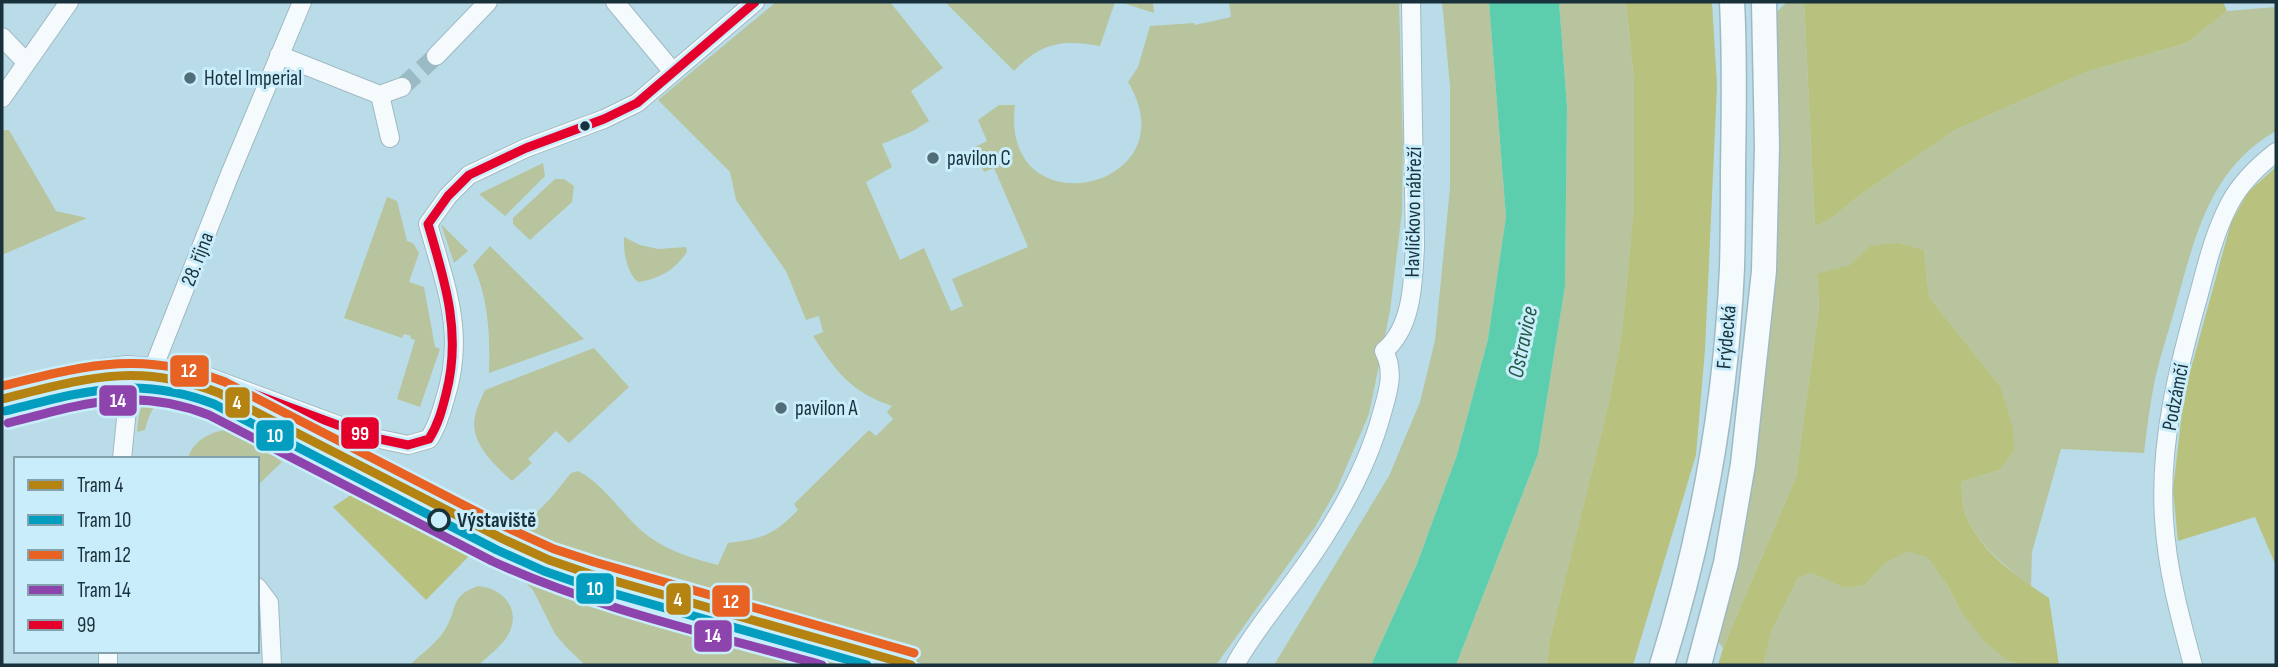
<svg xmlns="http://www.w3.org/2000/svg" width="2278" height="667" font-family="'Sofia Sans Condensed',sans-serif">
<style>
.green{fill:#b8c49d}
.forest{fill:#b8c17d}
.water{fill:#5dcead}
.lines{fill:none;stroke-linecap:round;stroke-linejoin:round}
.street-tunnel{stroke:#9abac5;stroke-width:18;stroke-dasharray:18 9;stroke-linecap:butt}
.street-casing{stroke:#9fb9c3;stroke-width:20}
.secondary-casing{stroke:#9fb9c3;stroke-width:27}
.street{stroke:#f5fafc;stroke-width:18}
.secondary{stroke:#f5fafc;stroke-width:24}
.bus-1-casing{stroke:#c9edfb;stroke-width:14}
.bus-1{stroke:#e4002b;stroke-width:9}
.tram-1-casing{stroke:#c9edfb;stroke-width:14}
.tram-2-casing{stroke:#c9edfb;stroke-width:14}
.tram-3-casing{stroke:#c9edfb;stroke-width:14}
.tram-4-casing{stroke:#c9edfb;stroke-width:14}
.tram-1{stroke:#b48312;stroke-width:9}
.tram-2{stroke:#029dbf;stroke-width:9}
.tram-3{stroke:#e76223;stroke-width:9}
.tram-4{stroke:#8e44ad;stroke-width:9}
.poi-dot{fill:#516d78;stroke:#c9edfb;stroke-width:2.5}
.bus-dot{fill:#19313b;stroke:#c9edfb;stroke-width:2.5}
.stop-dot{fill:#c9edfb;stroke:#19313b;stroke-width:3.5}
.labels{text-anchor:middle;stroke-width:6;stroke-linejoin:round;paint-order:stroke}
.poi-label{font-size:21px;fill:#19313b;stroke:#c9edfb;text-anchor:start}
.street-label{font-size:21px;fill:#19313b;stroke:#c9edfb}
.stop-label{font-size:21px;font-weight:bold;fill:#19313b;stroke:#c9edfb;text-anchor:start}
.water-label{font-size:23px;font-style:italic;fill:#245b45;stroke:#c9edfb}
.line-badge{stroke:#c9edfb;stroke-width:2.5}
.badge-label{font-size:19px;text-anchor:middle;font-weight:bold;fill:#fff}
</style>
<rect width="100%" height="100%" fill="#badce8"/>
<path class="green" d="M776,2H890L943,68L911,91L929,121L913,131L882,144L892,167L866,182L900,260L924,248L951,311L963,306L952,279L1028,247L994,168L984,172L973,148L987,141L978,120L999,105H1015C999,232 1193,190 1128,82L1138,67L1150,26L1194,23L1195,25L1231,17L1229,2H1399L1403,146L1402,212L1390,311L1369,414L1337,489L1315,527L1216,665H926L586,559L515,534L550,499L571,473L578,471C604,484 620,512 642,531C664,550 691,558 718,565L728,543C762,539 774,535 798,510L794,504L869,430L876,436L893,419L887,412L892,406C851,392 836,372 813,336L823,332L819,316L806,320L786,271L736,200L730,172L658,100Z
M945,2H1115L1100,46C1061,39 1041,43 1014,71Z
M1120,2H1153L1154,13Z
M1442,2H1489L1506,217L1488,339L1457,455L1417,564L1371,665H1274L1389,476L1420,402L1435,340L1450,188V86Z
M1559,2H1626L1634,82V206L1622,333L1609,402L1549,643L1547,665H1456L1538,454L1565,286L1567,107Z
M1787,2H1804L1815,225L1833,217L1860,195L1955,130L2086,72L2187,43L2227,11L2276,7V131C2211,168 2196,233 2177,301C2170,327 2161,353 2155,379C2150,403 2147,428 2144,453L2061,449L2032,552L2031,587C2005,565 1974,543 1964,509C1962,501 1962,491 1961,482L1999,470L2000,386L1929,297L1924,250L1870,246L1849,265L1817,275L1819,307L1796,477L1723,648L1710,630L1743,464L1766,22Z
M2,130H9L56,211L87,218L2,255Z
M543,163L545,176L505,216L479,194Z
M555,179H564L574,186L572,202L530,240L513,224V218Z
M387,197L397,201L407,241L413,243L419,253L409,282L424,287L435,347L440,349L420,407L397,399L415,340L410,338L411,336L404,334L402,338L344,318Z
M441,224L468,251L454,263Z
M624,237L640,245L658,249L686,247L687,252C675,270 659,279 638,282C627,273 623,251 624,237Z
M490,246L584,339L489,373C490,336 489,300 473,265Z
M594,348L629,387L569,443L556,431L528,459L532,463L512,481C495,465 469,443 475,416C477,407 481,398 485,390Z
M157,392L177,395C156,397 150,411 145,430L137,432C139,415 139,400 157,392Z
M224,430L247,436L282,462L257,486V459H188C192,442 208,433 224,430Z
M1908,550L1928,558L1949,588L1960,610L2009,661L2023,665H1763L1772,630L1798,578L1812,573L1844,588L1865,585L1885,563Z
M504,554L565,580L604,593L860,665H585L567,648L555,634L533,590L504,562Z
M478,586C504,588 523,611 507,637C500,647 488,656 479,665H410C421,654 438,642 446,628C458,607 450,596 478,586Z"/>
<path class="forest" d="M1626,2H1712L1717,86L1705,350L1696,455L1633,665H1547L1549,643L1609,402L1622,333L1634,205V82Z
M1804,2H2223L2227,11L2187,43L2086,72L1955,130L1860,195L1833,217L1815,226Z
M2276,167V566L2255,517L2178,541L2173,490L2184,394L2231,223L2248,192Z
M1897,243L1924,250L1929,297L2000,386L2013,429L2014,450L1999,470L1961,482C1962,490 1962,501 1964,509C1975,548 2017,577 2049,598L2059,665H2023L2009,661L1985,642L1960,610L1949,588L1928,558L1908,551L1885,563L1865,585L1844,588L1812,573L1798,578L1772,630L1763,665H1718L1723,648L1796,477L1819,307L1817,274L1849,265L1870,246Z
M354,493L458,547L469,556L426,600L333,507Z"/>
<path class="water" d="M1489,2H1559L1567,107L1565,286L1538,454L1456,665H1371L1417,564L1457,455L1488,339L1506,217Z"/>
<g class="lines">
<path class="street-tunnel" d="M402,87L436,56"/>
<g class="street-casing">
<path id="street" d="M615,2L673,72
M2,37L26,62
M279,55L380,95
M436,56L488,2
M380,95L390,138
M380,95L402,87
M2,98L69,2
M69,387L110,379L147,377L151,374L230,174L302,2
M2,392L102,368L127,365L167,368L203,375L370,437L408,445L429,439C437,427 441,414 445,399C466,334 446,287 428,224L448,196L469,175L526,148L604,119L637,103L755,2
M122,459L131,368
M257,587L269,603L272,665
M108,665V651
M1235,665C1252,634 1275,607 1296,578C1332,529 1366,473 1382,413C1388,392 1395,372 1384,351C1413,327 1413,281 1415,246L1411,2
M2193,665C2180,617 2167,570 2164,519C2159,442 2178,368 2199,294C2207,263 2215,231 2230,203C2241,182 2258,166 2276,152"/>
</g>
<g class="secondary-casing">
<path id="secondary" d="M1662,665C1702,537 1726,402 1732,268C1733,234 1733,200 1733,167C1734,112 1735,57 1732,2
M1699,665L1726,563L1743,464L1764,271L1767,146L1764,2"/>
</g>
<use href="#street" class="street"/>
<use href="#secondary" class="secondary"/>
<g class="bus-1-casing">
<path id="bus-1" d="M2,392L102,368L127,365L167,368L203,375L370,437L408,445L429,439C438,425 442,410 446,394C462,334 445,281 428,224L448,196L469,175L526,148L604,119L637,103L755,2"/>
</g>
<use href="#bus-1" class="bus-1"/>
<g class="tram-1-casing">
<path id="tram-1" d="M2,399C84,379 136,361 219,393L503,539L549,560L590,574L911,665"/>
</g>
<g class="tram-2-casing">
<path id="tram-2" d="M5,411C83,392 135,374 214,404L497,550L544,571L587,586L867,665"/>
</g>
<g class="tram-3-casing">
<path id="tram-3" d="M2,386C84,366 142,349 225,382L508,528L554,549L594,562L914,653"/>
</g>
<g class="tram-4-casing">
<path id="tram-4" d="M8,423C83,404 133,386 209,415L492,561C596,609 711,634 822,665"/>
</g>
<use href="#tram-1" class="tram-1"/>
<use href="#tram-2" class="tram-2"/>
<use href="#tram-3" class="tram-3"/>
<use href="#tram-4" class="tram-4"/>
</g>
<g class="poi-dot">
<circle cx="190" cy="78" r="7"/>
<circle cx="933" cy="158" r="7"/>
<circle cx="781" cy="408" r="7"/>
</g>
<circle class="bus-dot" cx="585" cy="126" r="6"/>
<circle class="stop-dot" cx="439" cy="520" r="10"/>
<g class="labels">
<g class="poi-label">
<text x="204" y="85">Hotel Imperial</text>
<text x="947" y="165">pavilon C</text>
<text x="795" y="415">pavilon A</text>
</g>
<g class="street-label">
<text transform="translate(1413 212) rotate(-89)" y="7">Havlíčkovo nábřeží</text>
<text transform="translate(197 259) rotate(-69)" y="7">28. října</text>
<text transform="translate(1726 337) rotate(-85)" y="7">Frýdecká</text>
<text transform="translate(2175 397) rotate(-79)" y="7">Podzámčí</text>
</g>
<g class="stop-label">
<text x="457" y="527">Výstaviště</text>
</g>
<g class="water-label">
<text transform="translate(1522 342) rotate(-78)" y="8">Ostravice</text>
</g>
</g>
<g class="line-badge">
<rect x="169" y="354" width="41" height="34" rx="7" fill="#e76223"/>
<rect x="98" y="384" width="40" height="33" rx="7" fill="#8e44ad"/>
<rect x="224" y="386" width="27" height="33" rx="7" fill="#b48312"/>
<rect x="340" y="416" width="40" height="34" rx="7" fill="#e4002b"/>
<rect x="255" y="419" width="40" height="33" rx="7" fill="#029dbf"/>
<rect x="575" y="572" width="40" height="33" rx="7" fill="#029dbf"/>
<rect x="665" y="582" width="27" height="34" rx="7" fill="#b48312"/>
<rect x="711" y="584" width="40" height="34" rx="7" fill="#e76223"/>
<rect x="693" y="619" width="40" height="34" rx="7" fill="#8e44ad"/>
</g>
<g class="badge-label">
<text x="189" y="377">12</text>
<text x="118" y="407">14</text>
<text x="237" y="409">4</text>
<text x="360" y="440">99</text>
<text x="275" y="442">10</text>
<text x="595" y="595">10</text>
<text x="678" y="606">4</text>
<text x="731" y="608">12</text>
<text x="713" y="642">14</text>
</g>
<rect width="2278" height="667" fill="none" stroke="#19313b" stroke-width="7"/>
<rect x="14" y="457" width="245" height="196" fill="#c9edfb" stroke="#83a2ae" stroke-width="2"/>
<rect x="28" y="480" width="35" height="10" fill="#b48312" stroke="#83a2ae" stroke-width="2"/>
<text x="77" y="492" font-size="21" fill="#19313b">Tram 4</text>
<rect x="28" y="515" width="35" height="10" fill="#029dbf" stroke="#83a2ae" stroke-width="2"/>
<text x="77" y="527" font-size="21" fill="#19313b">Tram 10</text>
<rect x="28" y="550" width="35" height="10" fill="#e76223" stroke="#83a2ae" stroke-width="2"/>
<text x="77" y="562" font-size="21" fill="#19313b">Tram 12</text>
<rect x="28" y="585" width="35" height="10" fill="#8e44ad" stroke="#83a2ae" stroke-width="2"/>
<text x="77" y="597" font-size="21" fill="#19313b">Tram 14</text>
<rect x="28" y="620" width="35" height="10" fill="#e4002b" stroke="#83a2ae" stroke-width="2"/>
<text x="77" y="632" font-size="21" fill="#19313b">99</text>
</svg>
